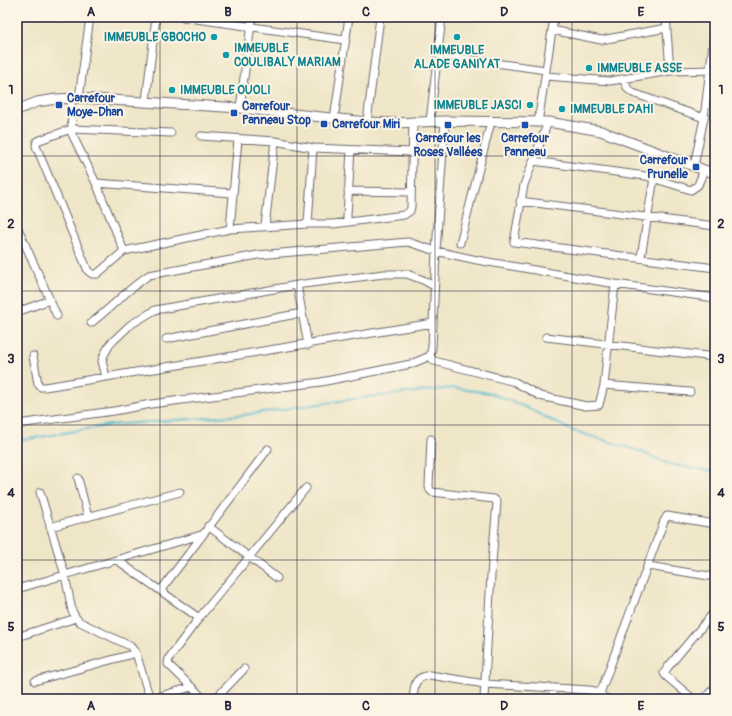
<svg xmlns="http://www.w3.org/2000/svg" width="732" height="716" font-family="Pangolin,sans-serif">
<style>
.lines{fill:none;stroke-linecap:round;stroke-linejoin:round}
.stream{stroke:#55bbd3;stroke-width:2}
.minor-casing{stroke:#6a666c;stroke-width:9}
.tertiary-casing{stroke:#6a666c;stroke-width:11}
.minor{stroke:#fff;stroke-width:7}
.tertiary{stroke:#fff;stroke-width:9}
.grid{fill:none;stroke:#22223b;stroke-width:1;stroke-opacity:0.55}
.culture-dot{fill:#0f9aa8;stroke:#fcf5e5;stroke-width:1.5}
.transit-dot{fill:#1a4fb4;stroke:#fcf5e5;stroke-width:1.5}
.labels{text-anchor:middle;stroke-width:4;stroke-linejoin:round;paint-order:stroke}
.culture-label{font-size:12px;font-weight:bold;fill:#0d838f;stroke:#fcf5e5;text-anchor:start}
.transit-label{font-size:12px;font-weight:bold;fill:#164399;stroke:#fcf5e5;text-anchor:start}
.neatline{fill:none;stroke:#22223b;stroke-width:1.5}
.grid-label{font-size:13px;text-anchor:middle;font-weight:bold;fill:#22223b}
</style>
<rect width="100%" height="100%" fill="#fcf5e5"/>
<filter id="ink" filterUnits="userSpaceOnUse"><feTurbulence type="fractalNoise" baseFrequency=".025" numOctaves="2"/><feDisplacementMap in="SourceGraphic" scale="8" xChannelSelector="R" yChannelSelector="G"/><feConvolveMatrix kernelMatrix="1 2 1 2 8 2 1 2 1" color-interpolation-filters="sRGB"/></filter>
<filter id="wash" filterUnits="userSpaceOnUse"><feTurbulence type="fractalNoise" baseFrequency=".012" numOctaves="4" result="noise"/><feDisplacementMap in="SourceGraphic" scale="16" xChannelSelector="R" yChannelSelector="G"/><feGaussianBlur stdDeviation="0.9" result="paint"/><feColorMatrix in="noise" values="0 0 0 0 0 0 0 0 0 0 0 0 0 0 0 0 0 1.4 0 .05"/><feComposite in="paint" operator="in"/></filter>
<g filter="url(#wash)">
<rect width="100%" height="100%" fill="#efe5c7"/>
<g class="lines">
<path class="stream" d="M17,441L110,425L244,415L367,397L454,388L490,393L523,406L571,430L639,451L669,464L715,472"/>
</g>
</g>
<g filter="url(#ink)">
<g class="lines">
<g class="minor-casing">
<path id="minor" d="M182,17L345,40
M666,17L670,71
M552,30L601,40L667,28
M438,55L546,70
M546,76L610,81L670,71L715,70
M623,79L628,89L633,93L704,118
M71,98L72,134L96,183L124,251L230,229L308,224H333L404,215L410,211L411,207L413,121
M79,98L90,17
M146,101L156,17
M240,108L252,17
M334,119L349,17
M430,121L442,17
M367,122L380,17
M548,122L524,185L514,242L715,268
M538,123L554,17
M201,136L275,141L313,148L412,152
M533,161L646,176L691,190L698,185L704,170
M694,166L704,118L715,27
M96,183L232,193
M348,191L411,192
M520,201L715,226
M347,222V215L351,150
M308,224L313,148
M17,226L57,316
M265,226L275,141
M230,229L238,139
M460,243L491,122
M124,251L97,274H92L88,271L36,146L37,141L71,129L171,133
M641,257L654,178
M615,284L604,385L690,392
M297,285L308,345
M17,312L50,300
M91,323C111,308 128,289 149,275L258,255L408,242L436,251L477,260L615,284L715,298
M546,337L715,357
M166,339L302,313
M33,356L38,384L41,387H45L433,323
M430,356L434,361L515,382L540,396L586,406L599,405L604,385
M106,377L102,361L104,355L110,344L130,325L155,310L303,284L384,274H407L423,280L434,286
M17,424L114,411L151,404L321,382L411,364L430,356L432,347L436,251L445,121
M431,439L429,486L430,490L432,492L494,499L497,502L491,575L484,699
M78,478L88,517
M40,492L65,575L72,611L76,618L80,622L130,646L136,653L150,699
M208,526L277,578
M50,527L180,492
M117,560L199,618
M648,566L715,577
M17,589L201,535
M161,590L268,449
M17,637L76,618
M35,681L136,653
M149,699L192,687
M204,699L172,668L168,664L169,658L199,618L306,488
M215,699L244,669
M413,699C415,684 413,678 430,675L485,684L589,690L595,691L607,699
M553,699V688
M598,699L664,521L667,516L715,524
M693,699L666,676L664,673L668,667L715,611
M704,699L715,687"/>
</g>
<g class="tertiary-casing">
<path id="tertiary" d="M17,110L37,102L56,99L79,98L240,108L367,122L394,123L445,121L548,122L601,131L704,170L715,173"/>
</g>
<use href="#minor" class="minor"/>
<use href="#tertiary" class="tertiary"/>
</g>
</g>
<path class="grid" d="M160,17V699M297,17V699M435,17V699M572,17V699M17,156H715M17,291H715M17,425H715M17,560H715"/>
<g class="culture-dot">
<circle cx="214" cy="37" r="4"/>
<circle cx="457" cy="37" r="4"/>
<circle cx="226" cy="55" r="4"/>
<circle cx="589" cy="68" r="4"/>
<circle cx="172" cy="90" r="4"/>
<circle cx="530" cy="105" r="4"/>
<circle cx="562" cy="109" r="4"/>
</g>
<g class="transit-dot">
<rect x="55" y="101" width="8" height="8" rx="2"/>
<rect x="230" y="109" width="8" height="8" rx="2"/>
<rect x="320" y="120" width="8" height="8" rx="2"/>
<rect x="444" y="121" width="8" height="8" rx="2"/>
<rect x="521" y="121" width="8" height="8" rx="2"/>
<rect x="692" y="163" width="8" height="8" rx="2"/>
</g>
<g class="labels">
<g class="culture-label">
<text x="206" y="41" text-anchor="end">IMMEUBLE GBOCHO</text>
<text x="234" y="52">IMMEUBLE<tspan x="234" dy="14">COULIBALY MARIAM</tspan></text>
<text x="457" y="54" text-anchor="middle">IMMEUBLE<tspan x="457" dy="14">ALADE GANIYAT</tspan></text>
<text x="597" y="72">IMMEUBLE ASSE</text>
<text x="180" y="94">IMMEUBLE OUOLI</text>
<text x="522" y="109" text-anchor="end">IMMEUBLE JASCI</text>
<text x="570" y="113">IMMEUBLE DAHI</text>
</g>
<g class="transit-label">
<text x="67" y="102">Carrefour<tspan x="67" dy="14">Moye-Dhan</tspan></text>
<text x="242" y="110">Carrefour<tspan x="242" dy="14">Panneau Stop</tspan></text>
<text x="332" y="128">Carrefour Miri</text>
<text x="448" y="142" text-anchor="middle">Carrefour les<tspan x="448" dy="14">Roses Vallées</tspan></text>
<text x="525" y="142" text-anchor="middle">Carrefour<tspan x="525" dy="14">Panneau</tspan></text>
<text x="688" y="164" text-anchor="end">Carrefour<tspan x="688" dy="14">Prunelle</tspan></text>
</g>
</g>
<rect width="732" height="716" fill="none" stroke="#fcf5e5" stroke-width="44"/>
<rect x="22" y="22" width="688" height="672" class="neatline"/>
<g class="grid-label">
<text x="91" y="16">A</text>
<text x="228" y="16">B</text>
<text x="366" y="16">C</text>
<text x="504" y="16">D</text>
<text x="641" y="16">E</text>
<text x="11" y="94">1</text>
<text x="721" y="94">1</text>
<text x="11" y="228">2</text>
<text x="721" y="228">2</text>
<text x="11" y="363">3</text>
<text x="721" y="363">3</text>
<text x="11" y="497">4</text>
<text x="721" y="497">4</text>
<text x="11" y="631">5</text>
<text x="721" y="631">5</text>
<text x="91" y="710">A</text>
<text x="228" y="710">B</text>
<text x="366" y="710">C</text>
<text x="504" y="710">D</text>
<text x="641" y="710">E</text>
</g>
</svg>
